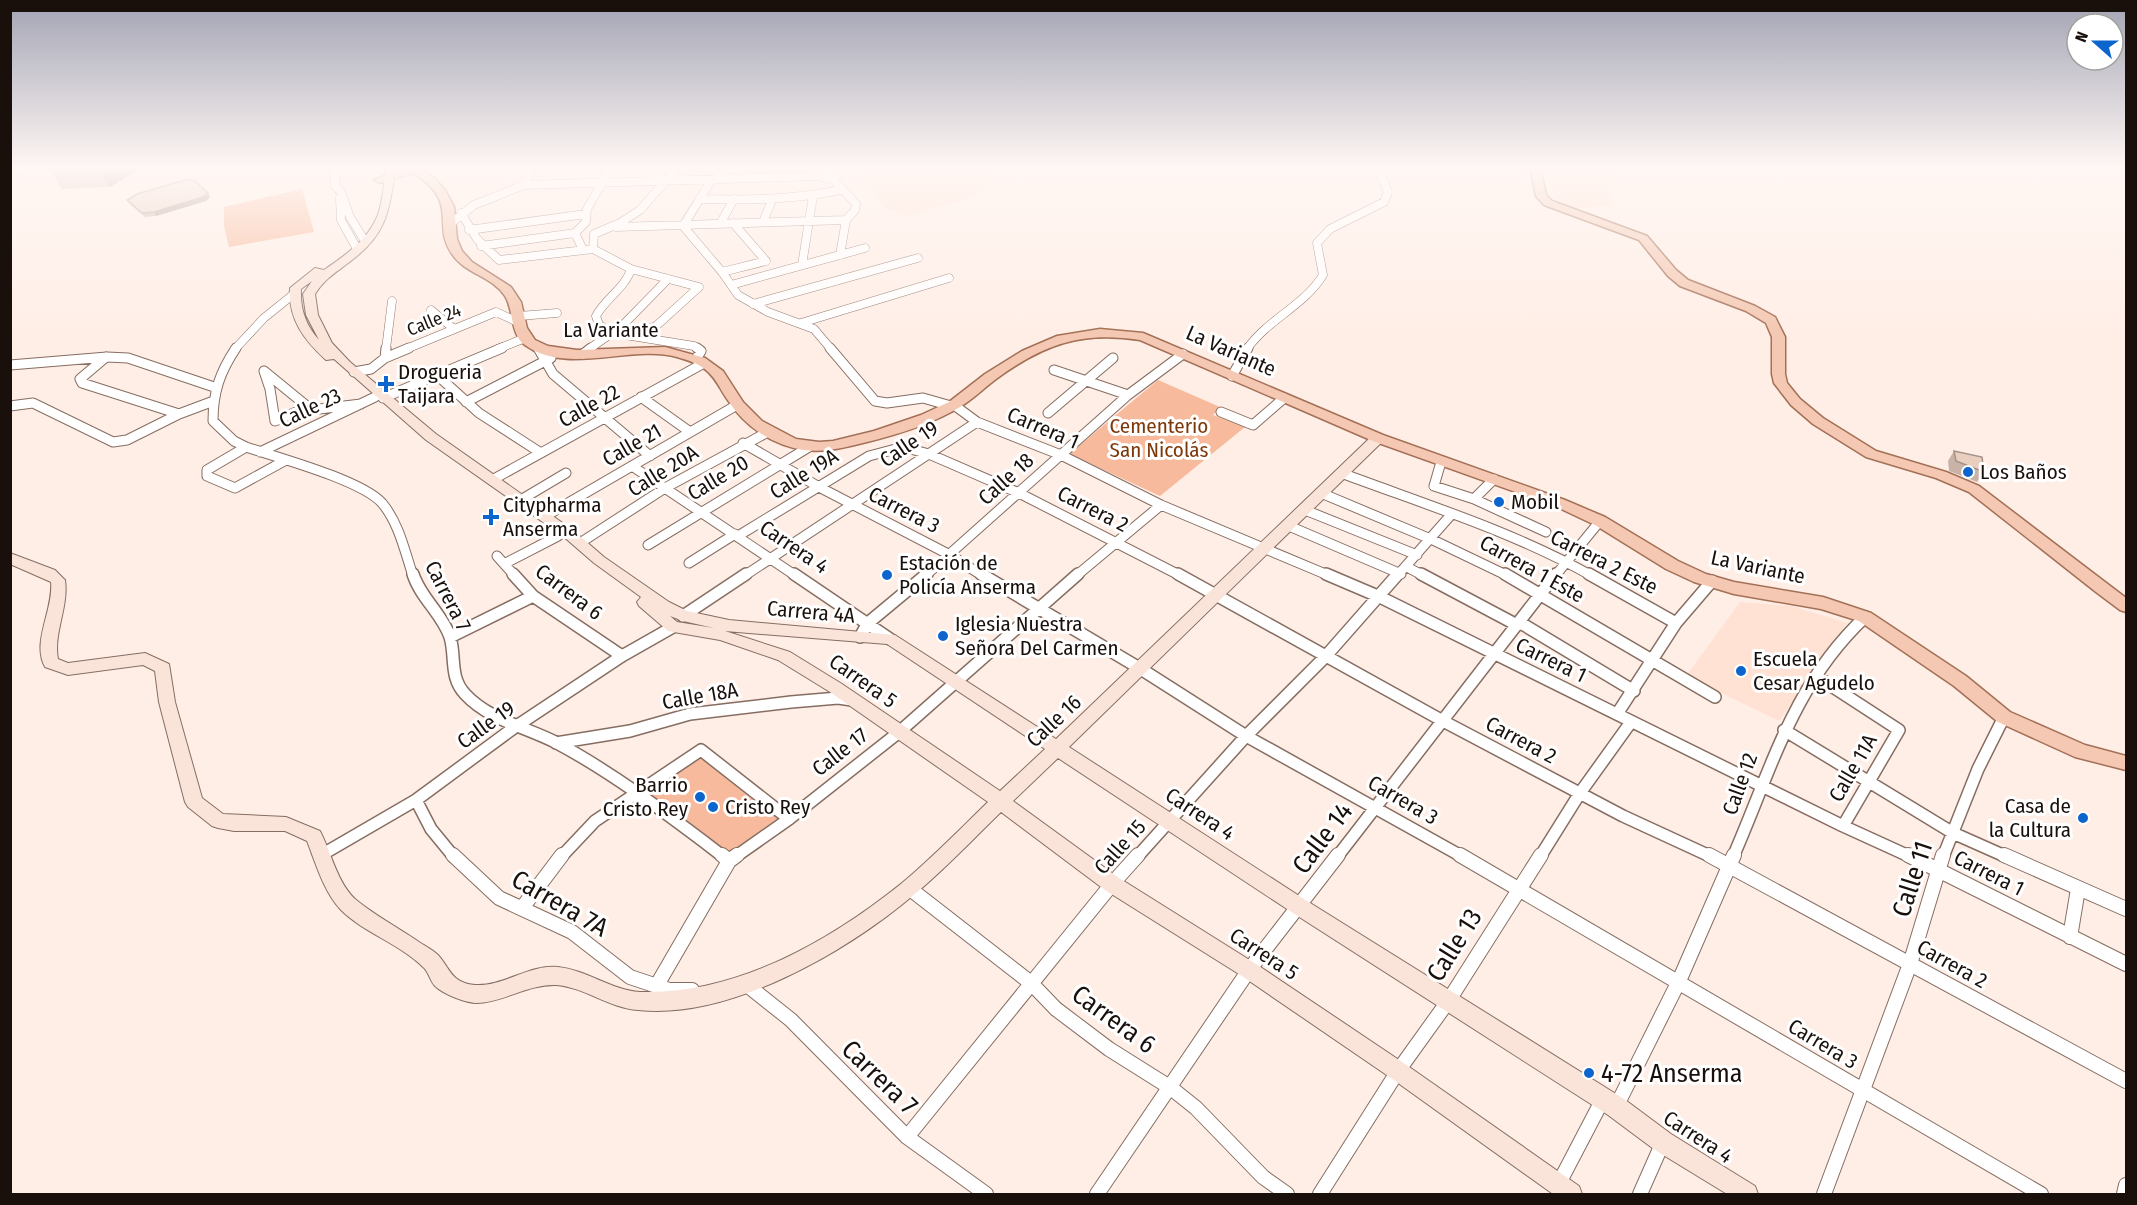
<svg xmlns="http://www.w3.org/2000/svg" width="2137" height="1205" font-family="'Fira Sans Condensed',sans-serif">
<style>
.built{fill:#ffe2d4}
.green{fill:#f8ba9c}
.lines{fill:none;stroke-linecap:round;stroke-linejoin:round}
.street-far3-casing{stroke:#866d61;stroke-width:9}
.street-far2-casing{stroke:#866d61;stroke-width:11}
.street-far1-casing{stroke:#866d61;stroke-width:14}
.street-casing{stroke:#866d61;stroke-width:16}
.secondary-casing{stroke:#866d61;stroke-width:2}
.primary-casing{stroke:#a37057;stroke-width:3}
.street-far3{stroke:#fff;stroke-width:8}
.street-far2{stroke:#fff;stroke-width:9}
.street-far1{stroke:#fff;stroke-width:11}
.street{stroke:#fff;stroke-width:14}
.secondary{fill:#fae4d9;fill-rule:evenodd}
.primary{fill:#f4c8b2;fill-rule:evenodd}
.wall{fill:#c9b2a6}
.shaded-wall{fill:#a49187}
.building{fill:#eacfc1;stroke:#a49187;stroke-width:1.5}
.poi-dot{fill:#0c64cd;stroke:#fff;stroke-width:2}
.labels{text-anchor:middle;stroke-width:6;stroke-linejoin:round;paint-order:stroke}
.far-street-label{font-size:18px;fill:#19100c;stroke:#fff}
.street-label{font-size:21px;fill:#19100c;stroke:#fff}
.poi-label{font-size:21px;fill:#19100c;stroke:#fff;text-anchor:start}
.park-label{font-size:21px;fill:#7e3709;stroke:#fff}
.near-street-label{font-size:26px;fill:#19100c;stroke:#fff}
.near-poi-label{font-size:26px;fill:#19100c;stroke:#fff;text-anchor:start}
</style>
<rect width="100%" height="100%" fill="#ffeee6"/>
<path class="built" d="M868,166H977L994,184L969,199L906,216L885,208L860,173Z
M1547,166H1614L1606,184L1613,205L1570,210L1555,200Z
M1740,602L1792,606L1847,623L1779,721L1686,676Z"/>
<path class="green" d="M302,189L314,232L229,247L224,226V207Z
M1158,380L1220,407L1213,415L1245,427L1160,496L1069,454Z
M700,757L778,819L729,856L646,794Z"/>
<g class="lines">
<g class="street-far3-casing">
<path id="street-far3" d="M339,166L335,174V186L341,192L350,217L363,238
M679,166L640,210L620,223L594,234L593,249L631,269C626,287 605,299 596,316L599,325L613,333L694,346L699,349
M734,166L711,181L683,226L722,272L738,295L768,312L814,329L831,349
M731,168L787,166
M10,171L36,166
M822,171H834L838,174L833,179L817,176Z
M833,179L856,204L855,210L846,220
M524,185L533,166
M340,198L341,220L356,247
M699,199C747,200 793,200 840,190
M461,213L477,239L499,260L593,249
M763,222L772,200
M450,224L474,205L524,185L817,176
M720,224L734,199
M616,227L846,220
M469,230L586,214
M481,246L575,233
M583,250L575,233L586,222L587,209L612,166
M840,255L846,220
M802,265L813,196
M722,272L766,261L733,223
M731,285L865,248
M753,304L918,258
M431,310L454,329
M519,316L557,313
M801,323L949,278
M626,331L655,327L699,287L631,269
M537,346L539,349
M235,349L264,318L295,293
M386,349L392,301
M406,349L496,312L520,323
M498,349L525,338
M589,349L622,326L668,279
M1247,349C1268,319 1304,306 1323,275L1317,243L1330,229L1384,202L1388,192L1377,166"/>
</g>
<g class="street-far2-casing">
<path id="street-far2" d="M236,348C220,372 213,392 213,421L234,441L246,447C279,458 361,480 382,503C399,523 405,552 413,576
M538,348L553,374L650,456
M830,348L875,401L887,403L923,398L951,406
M583,354L591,348
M106,357L80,379L82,383L179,414
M385,358L409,348
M696,359L701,351L697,348
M10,365L107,357L128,358L214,387
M1054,370L1128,395
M264,371L308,407L275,421L270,389Z
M354,372L371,369L385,358L386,348
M437,375L479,413L541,453
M1232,376L1248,348
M641,397L690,432
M383,398L502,348
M466,402L551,358
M954,405L977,422L1061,455L1161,505L1330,576
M10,406L33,403L113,442L127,440L179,414L211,402
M308,407L311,410L361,404
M1221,412L1253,425L1284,398
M1048,413L1113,358
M743,443L819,487L950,555L983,576
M246,447L207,470V476L235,488L286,460
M260,452L375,397
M1441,462L1434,486L1474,499L1494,479
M632,466L796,576
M1344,474C1427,505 1514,532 1592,576
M492,480L704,363
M1321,493L1433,540L1508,576
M1474,499L1546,532
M519,501L566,473
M1305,510L1417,555
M544,517L737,405
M1289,526L1401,574
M738,536L869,456L903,447L929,454L1019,493L1181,576
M580,543L665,488L766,433
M648,545L809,447
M497,556L515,576
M689,563L735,534
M504,564L558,536
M1407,567L1424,576
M744,576L977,422
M925,576L1128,395L1183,354
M1076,576L1161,505
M1397,576L1450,516
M1555,576L1600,521"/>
</g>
<g class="street-far1-casing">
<path id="street-far1" d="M413,574C420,597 443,615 450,637C456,656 449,677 465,694C489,720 526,727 557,743C615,774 671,817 724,857
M513,574L533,596L622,656
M794,574L890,639
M981,574L1141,669L1246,736L1463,857
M1178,574L1443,721L1623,816L1712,857
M1326,574L1380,597L1843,826L1911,857
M1421,574L1517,625
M1505,574L1715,697
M1589,574L1676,623
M683,616L746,574
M1519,622L1634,691
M450,637L533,596
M860,637L868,623L927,574
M1816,676L1899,730L1843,826
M1617,714L1676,623L1712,581
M1784,730L1953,833L2007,857
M556,743L630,731L690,714L791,702L838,698L852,700
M416,800L431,829L454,857
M323,854L416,800L515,727L622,656L673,627
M561,857L595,821L701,750L789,819
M735,857L789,819L898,733L1078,574
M1137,857L1246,736L1325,657L1398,574
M1337,857L1556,574
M1540,857L1580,793L1631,722
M1733,857C1772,768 1792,686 1865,617
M1943,857L1978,769L2004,717"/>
</g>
<g class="street-casing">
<path id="street" d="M453,855L499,898L572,932L630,977L669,990H692
M722,855L729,861
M1460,855L2041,1194
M1709,855L2126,1081
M1908,855L2126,964
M2004,855L2126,909
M909,888L1031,983L1056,1009L1109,1049L1171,1088L1196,1108L1263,1177L1287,1194
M522,908L562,855
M2070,937L2078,889
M657,985L729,861L737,855
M747,985L791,1020L907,1137L986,1194
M1616,1107L1679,981L1734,855
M907,1137L1112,884L1138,855
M1558,1185L1603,1099
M1097,1194L1249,970L1338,855
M1320,1194L1398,1071L1449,1000L1541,855
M1640,1194L1663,1142
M1824,1194L1910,964L1943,855
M2124,1194L2126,1185"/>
</g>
<g class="secondary-casing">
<path id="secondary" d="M386,166H396C389,208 389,232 352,260C337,272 325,278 315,294L318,315L332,343L350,362L436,434L574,531L604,557L669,602L687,611L729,620L895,635L1056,739L1373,435H1383L1384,438L1383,441L1069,747L1307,901L1624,1099L1671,1134L1755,1186L1758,1194H1727L1655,1150L1608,1115L1293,913L1058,758L1013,801L1119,878L1256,964L1405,1064L1579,1186L1582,1194H1553L1391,1078L1242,976L1105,890L1001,812C973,839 946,868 916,893C848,951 730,1020 638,1010C609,1008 584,987 556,985C528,984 504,1002 477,1003C466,1003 443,994 435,986C430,981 429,972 423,967C400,944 364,933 341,910C324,892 316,864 307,841L285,831H234L218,828L212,826L188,807L185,802L159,702L155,671L143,665L68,675L45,667C31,642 54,609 51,582L10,564V553L55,570L65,580C69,607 53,633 58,659L68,663L145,653L169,664L175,702L202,798L223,814L286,817L320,831C331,852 337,882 355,899C374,915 399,928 419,942C425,946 433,950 438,955C450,968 451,983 475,985C503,987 529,964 558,967C587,970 611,990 640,992C736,995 830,941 902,883C932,858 960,829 988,802L830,692L778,660L720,640L668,631L639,606L637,602L641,597L594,563L564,537L426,440L334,359L326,360C304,340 288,319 290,288L315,268L324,270C344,256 367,241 377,217C383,203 384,182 386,166ZM312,281L303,294L306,315L319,340C306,325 300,310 301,289ZM670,616L683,621L714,628L677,622ZM725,631L887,644L1045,749L1000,791L842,684L790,652Z"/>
</g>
<g class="primary-casing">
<path id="primary" d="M403,166L418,167L434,178L445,190L454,207L457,239L462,251L472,262L511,287L521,302L527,328L535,340L548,346L577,350L665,347L705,358L723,371L743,402L762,421L796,439L819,442L833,441L874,431L921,415L949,402L985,374L1022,351L1057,336L1100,329L1143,333L1383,435L1565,500L1605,517L1678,561L1706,574L1734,582L1823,597L1871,613L1966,676L2010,712L2085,745L2126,756V770L2075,757L1998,722L1954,686L1859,621L1821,609L1734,594L1694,582L1666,569L1595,525L1555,506L1373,441L1140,340C1081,331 1044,344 996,379C984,388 973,399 960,407C932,424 899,434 867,442C847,447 825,453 804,450C772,445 745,427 727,399C720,389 716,378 706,370C698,363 687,360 677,357C631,344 567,376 525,345C510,334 514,310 505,296C492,276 465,274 452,254C431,223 461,203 413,173L379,183L374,180L405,168Z
M1530,166H1540L1546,195L1552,201L1647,236L1676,270L1688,280L1755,306L1775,317L1785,337V374L1787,383L1800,399L1823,418L1876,451L1946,472L1979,486L2126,598V612L2120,610L2096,592L1969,492L1936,478L1866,457L1813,424L1791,405L1774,383L1772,374V337L1766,323L1746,311L1680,286L1668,276L1639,240L1544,205L1536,196Z"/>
</g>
<use href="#street-far3" class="street-far3"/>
<use href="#street-far2" class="street-far2"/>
<use href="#street-far1" class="street-far1"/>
<use href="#street" class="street"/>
<use href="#secondary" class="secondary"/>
<use href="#primary" class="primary"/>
</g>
<path class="wall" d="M51,166H145L110,187L62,189L51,171Z
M208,193L210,197L206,201L156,216L145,217L130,204L127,200Z
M1954,451L1984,472L1977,482L1949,471L1948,461Z"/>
<path class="shaded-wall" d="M105,166H145L110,187L99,169Z
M208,193L210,197L206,201L156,216L154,212Z"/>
<path class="building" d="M51,166H105L99,169L51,171Z
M185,180H194L208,193L203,197L154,212L142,213L127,200L137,194Z
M1954,451L1982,457L1984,472L1956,461Z"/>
<linearGradient id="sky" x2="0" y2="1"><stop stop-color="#a3a4b4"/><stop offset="0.5" stop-color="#fff7f4"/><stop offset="1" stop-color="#fff7f4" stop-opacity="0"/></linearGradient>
<rect width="2137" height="335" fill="url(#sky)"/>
<g class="poi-dot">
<path d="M383 375h6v6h6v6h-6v6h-6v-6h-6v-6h6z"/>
<circle cx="1968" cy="472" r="6"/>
<circle cx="1499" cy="502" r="6"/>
<path d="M488 508h6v6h6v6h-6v6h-6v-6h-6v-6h6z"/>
<circle cx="887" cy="575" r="6"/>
<circle cx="943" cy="636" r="6"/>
<circle cx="1741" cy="671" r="6"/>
<circle cx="700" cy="797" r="6"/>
<circle cx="713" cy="807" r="6"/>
<circle cx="2083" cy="818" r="6"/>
<circle cx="1589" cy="1073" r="6"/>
</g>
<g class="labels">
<g class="far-street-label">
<text transform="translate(434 320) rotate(-22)" y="6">Calle 24</text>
</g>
<g class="street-label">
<text x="611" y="337">La Variante</text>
<text transform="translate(1231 351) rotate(24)" y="7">La Variante</text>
<text transform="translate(589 406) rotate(-29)" y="7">Calle 22</text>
<text transform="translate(310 408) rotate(-25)" y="7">Calle 23</text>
<text transform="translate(1043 428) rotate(23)" y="7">Carrera 1</text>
<text transform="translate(909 444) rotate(-34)" y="7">Calle 19</text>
<text transform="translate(632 445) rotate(-30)" y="7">Calle 21</text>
<text transform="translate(663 471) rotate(-32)" y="7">Calle 20A</text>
<text transform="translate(804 474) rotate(-32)" y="7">Calle 19A</text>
<text transform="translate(718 478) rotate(-31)" y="7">Calle 20</text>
<text transform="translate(1006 479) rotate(-42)" y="7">Calle 18</text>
<text transform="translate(1093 509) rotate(27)" y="7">Carrera 2</text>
<text transform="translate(904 510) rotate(27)" y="7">Carrera 3</text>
<text transform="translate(794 547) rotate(34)" y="7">Carrera 4</text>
<text transform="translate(1604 562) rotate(27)" y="7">Carrera 2 Este</text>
<text transform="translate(1758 567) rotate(12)" y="7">La Variante</text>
<text transform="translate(1532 569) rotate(29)" y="7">Carrera 1 Este</text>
<text transform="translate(569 592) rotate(37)" y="7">Carrera 6</text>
<text transform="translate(448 596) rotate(63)" y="7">Carrera 7</text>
<text transform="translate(811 612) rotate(5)" y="7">Carrera 4A</text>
<text transform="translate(1551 660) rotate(26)" y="7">Carrera 1</text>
<text transform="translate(863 681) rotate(35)" y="7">Carrera 5</text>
<text transform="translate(700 696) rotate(-10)" y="7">Calle 18A</text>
<text transform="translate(1054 721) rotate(-43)" y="7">Calle 16</text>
<text transform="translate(486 725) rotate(-36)" y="7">Calle 19</text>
<text transform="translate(1521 740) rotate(28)" y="7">Carrera 2</text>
<text transform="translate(840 752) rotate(-38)" y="7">Calle 17</text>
<text transform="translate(1853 768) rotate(-60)" y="7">Calle 11A</text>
<text transform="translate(1740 784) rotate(-70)" y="7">Calle 12</text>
<text transform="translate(1403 800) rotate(30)" y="7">Carrera 3</text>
<text transform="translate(1200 814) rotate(33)" y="7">Carrera 4</text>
<text transform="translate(1120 847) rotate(-48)" y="7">Calle 15</text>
<text transform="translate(1989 873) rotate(27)" y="7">Carrera 1</text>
<text transform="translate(1264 954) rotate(33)" y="7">Carrera 5</text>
<text transform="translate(1952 964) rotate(29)" y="7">Carrera 2</text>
<text transform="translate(1823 1044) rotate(31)" y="7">Carrera 3</text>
<text transform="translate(1698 1137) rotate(33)" y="7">Carrera 4</text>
</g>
<g class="poi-label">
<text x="398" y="379">Drogueria<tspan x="398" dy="24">Taijara</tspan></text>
<text x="1980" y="479">Los Baños</text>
<text x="1511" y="509">Mobil</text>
<text x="503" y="512">Citypharma<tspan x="503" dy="24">Anserma</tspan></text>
<text x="899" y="570">Estación de<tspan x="899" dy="24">Policía Anserma</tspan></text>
<text x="955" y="631">Iglesia Nuestra<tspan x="955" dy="24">Señora Del Carmen</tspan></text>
<text x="1753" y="666">Escuela<tspan x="1753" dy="24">Cesar Agudelo</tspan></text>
<text x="688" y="792" text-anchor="end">Barrio<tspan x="688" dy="24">Cristo Rey</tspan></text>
<text x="2071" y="813" text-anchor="end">Casa de<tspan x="2071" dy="24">la Cultura</tspan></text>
<text x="725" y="814">Cristo Rey</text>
</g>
<g class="park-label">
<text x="1159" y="433">Cementerio<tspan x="1159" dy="24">San Nicolás</tspan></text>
</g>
<g class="near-street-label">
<text transform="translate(1322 838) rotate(-53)" y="9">Calle 14</text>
<text transform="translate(1912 879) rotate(-72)" y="9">Calle 11</text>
<text transform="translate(560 903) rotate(30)" y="9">Carrera 7A</text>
<text transform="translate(1454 945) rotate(-58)" y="9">Calle 13</text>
<text transform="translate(1114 1019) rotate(36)" y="9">Carrera 6</text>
<text transform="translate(880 1077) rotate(44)" y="9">Carrera 7</text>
</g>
<g class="near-poi-label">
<text x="1601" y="1082">4-72 Anserma</text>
</g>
</g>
<rect width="2137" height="1205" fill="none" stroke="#19100c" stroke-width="24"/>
<g transform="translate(2095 42) rotate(291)"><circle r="28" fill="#ffffff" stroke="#a39f9e" stroke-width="1.5"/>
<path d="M0-4.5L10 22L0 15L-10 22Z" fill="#0c64cd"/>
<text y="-9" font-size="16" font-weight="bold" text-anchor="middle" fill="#19100c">N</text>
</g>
</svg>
